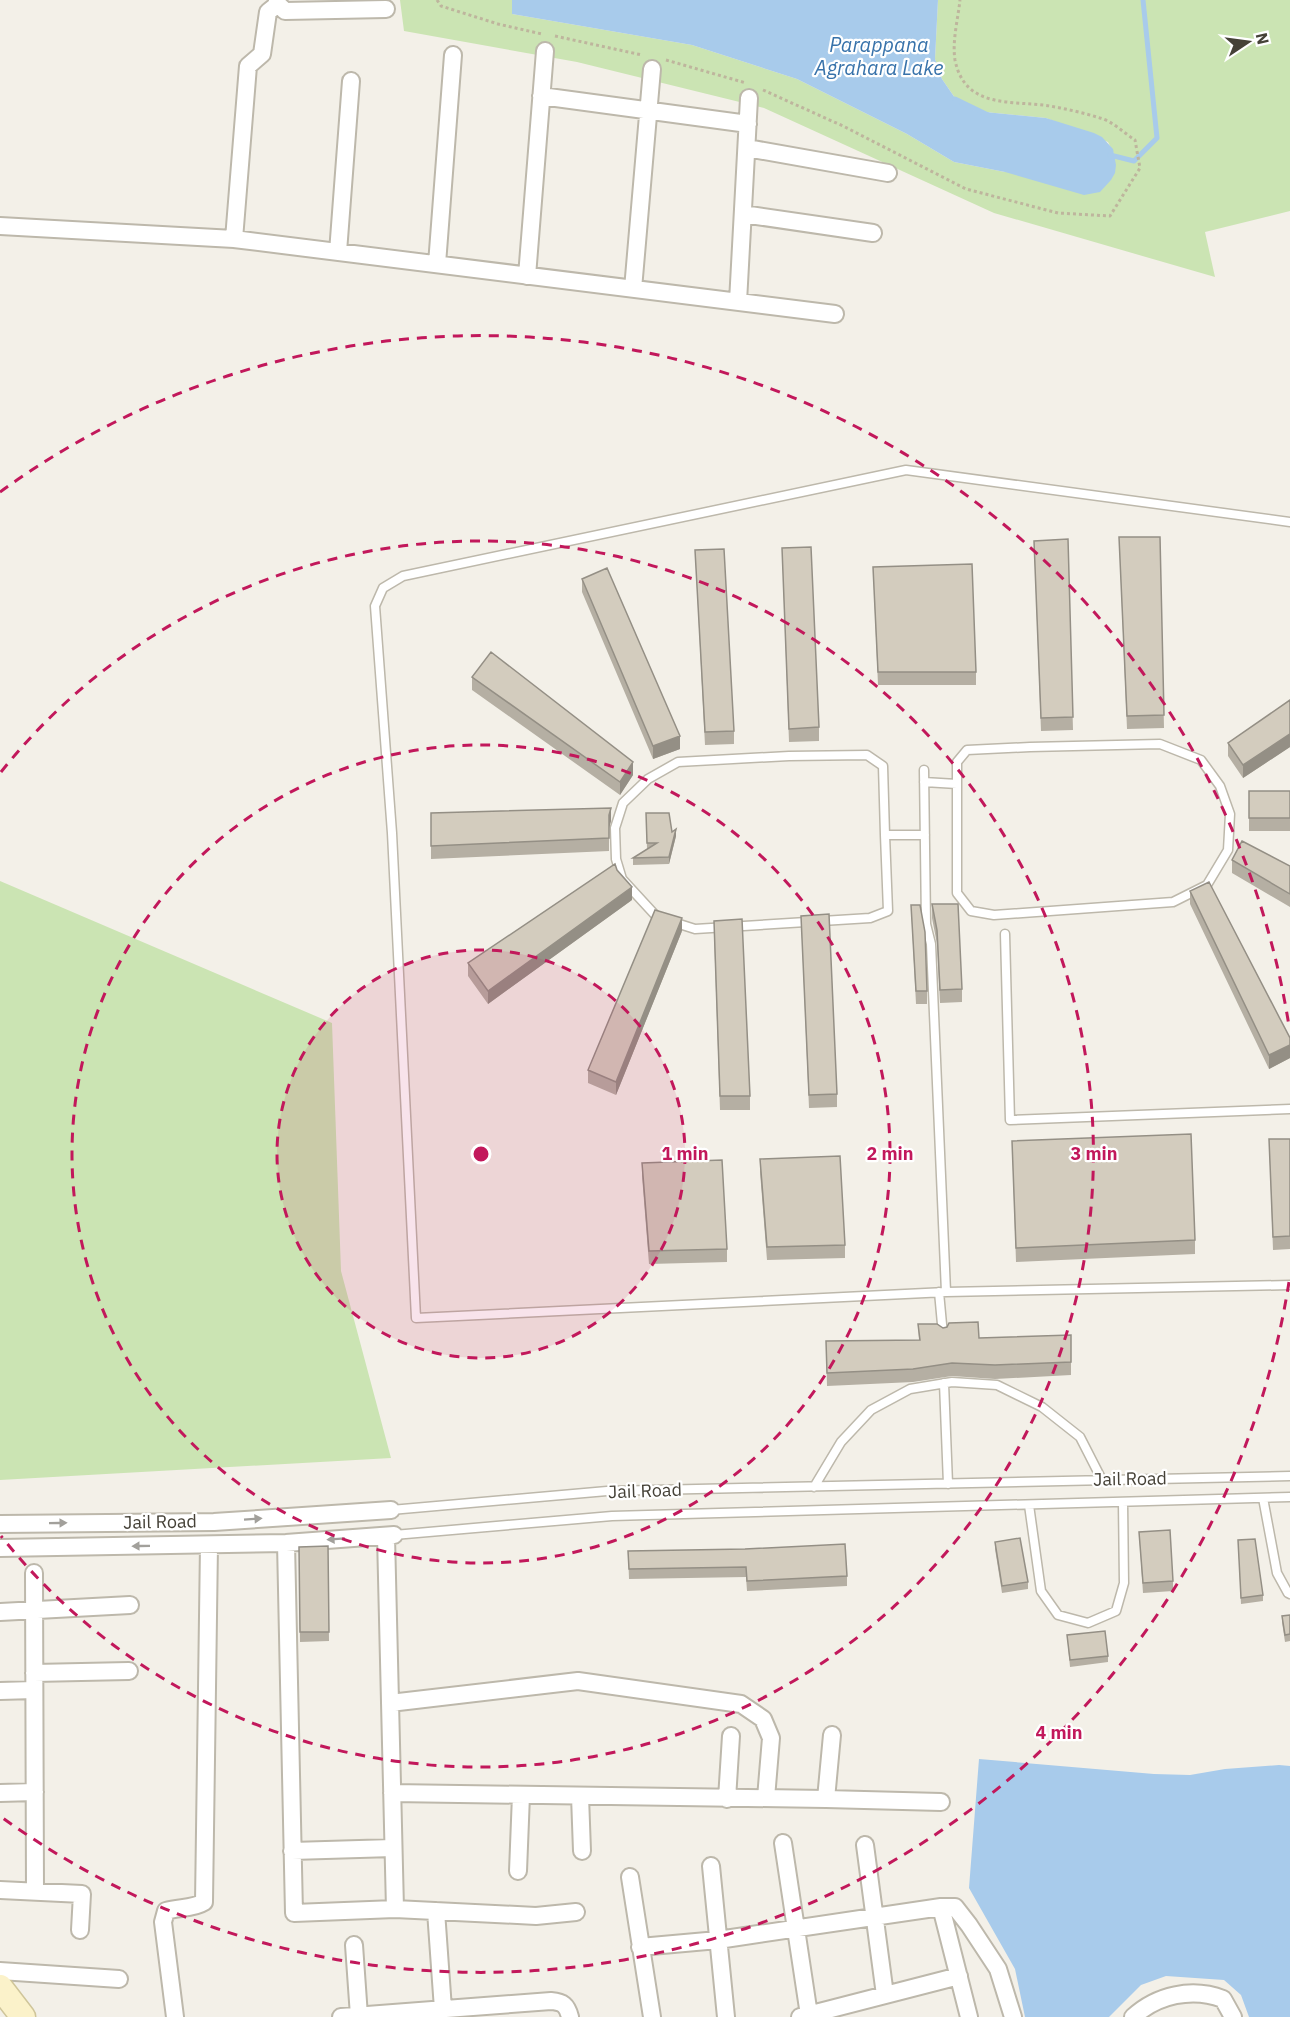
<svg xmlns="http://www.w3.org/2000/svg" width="1290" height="2017" font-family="'IBM Plex Sans',sans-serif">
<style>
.green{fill:#cbe4b3}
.water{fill:#a8cbeb}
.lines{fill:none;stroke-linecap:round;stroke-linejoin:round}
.stream{stroke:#a8cbeb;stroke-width:5}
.service-casing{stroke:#bdb8ab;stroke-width:11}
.minor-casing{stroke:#bdb8ab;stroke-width:20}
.secondary-casing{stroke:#cfc59a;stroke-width:27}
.path{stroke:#beb59d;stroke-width:3;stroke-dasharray:3 3;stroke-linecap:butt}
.service{stroke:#fff;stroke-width:8}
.minor{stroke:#fff;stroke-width:16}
.secondary{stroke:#fbf2ca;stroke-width:24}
.wall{fill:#b5afa3}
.shaded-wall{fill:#948f85}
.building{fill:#d3ccbe;stroke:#948f85;stroke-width:1.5}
.oneway{fill:#a2a09b}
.ring{fill:none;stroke:#c2185b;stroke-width:3;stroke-dasharray:10 8}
.labels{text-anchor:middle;stroke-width:4.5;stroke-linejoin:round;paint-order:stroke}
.street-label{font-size:18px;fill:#454137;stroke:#fff}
.water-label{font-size:20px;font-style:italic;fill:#3772aa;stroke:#fff}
.centre{fill:#c2185b;stroke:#fff;stroke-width:3}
.ring-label{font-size:18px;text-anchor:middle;font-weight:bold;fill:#c2185b;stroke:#fff;stroke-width:4.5;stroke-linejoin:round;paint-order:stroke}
</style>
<rect width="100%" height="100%" fill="#f3f0e8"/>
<path class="green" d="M400,0H512V14L692,45L797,79L907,134L954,162L1005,172L1115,156L1108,142L1046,118L975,111L955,98L942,79L935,59L938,0H1290V211L1205,232L1215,277L994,213L764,108L577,62L404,31Z
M0,881L332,1023L341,1271L391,1458L0,1480Z"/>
<path class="water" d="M512,0H938L935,59L942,79L955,98L975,111L1046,118L1094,133L1102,137L1113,149L1116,165L1115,173L1111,180L1100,192L1084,195L1005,172L954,162L907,134L797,79L692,45L512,14Z
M979,1759L1154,1774L1190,1775L1225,1769L1279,1765L1290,1766V2017H1249L1241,1995L1224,1980L1166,1976L1141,1985L1109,2017H1025L1015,1969L969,1888Z"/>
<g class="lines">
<path class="stream" d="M955,99L988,115
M1110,155L1134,161L1157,138L1143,0"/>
<g class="service-casing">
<path id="service" d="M1290,522L906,470L403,576L383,588L375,606L392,833L416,1318L946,1292L1290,1285
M924,770L926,924L931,944L946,1292
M924,782L957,784V762L967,750L1030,747L1160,744L1201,760L1220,786L1230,814L1228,850L1207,885L1173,902L994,915L971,911L957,893V784
M661,919L657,917L622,879L616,859L615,828L623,803L648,779L678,762L789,756L867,755L883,766L885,835
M673,922L695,929L870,918L888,911L885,835H925
M1005,934L1010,1120L1290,1109
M939,1292L943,1335
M944,1383L948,1484
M814,1487L841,1442L871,1410L910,1389L952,1382L997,1385L1042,1407L1080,1437L1102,1480
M1263,1498L1277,1573L1288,1593L1290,1594
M1029,1505L1041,1591L1058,1615L1088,1623L1116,1611L1124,1583L1123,1502
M391,1510L607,1491L1290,1476
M394,1535L612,1516L1290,1497"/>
</g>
<g class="minor-casing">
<path id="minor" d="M277,0L278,4L285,11L386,9
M541,96L748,124
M747,148L888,173
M743,214L873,233
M0,226L234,239L835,314
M234,239L248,66L262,54L268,12L278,4
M338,252L351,81
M437,264L453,55
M527,276L545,51
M633,289L652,69
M738,302L749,98
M0,1524L214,1522L391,1510
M386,1536L395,1909
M286,1543L294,1913L395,1909L536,1916L576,1912
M0,1548L286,1543L394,1535
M34,1573L35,1891
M0,1612L130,1605
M34,1673L129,1671
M0,1691L34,1690
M390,1703L578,1681L741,1704L763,1719L771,1738L766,1798
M0,1793L35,1792
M392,1793L826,1799L941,1802
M580,1796L582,1851
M727,1799L731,1736
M826,1799L832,1735
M783,1843L809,2015
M865,1845L885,1995
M292,1851L393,1848
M711,1866L726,2017
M518,1871L521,1795
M630,1877L652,2017
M0,1890L82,1894L80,1930
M941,1907L969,2017
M436,1911L443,2009
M354,1945L359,2016
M640,1947L718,1940L941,1907H955L969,1925L998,1969L1013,2017
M0,1971L119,1979
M175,2017L163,1922L166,1911C179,1907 193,1909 204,1902L209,1545
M341,2017L551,2001C563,2002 567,2005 570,2017
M800,2017L959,1976
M1133,2017C1157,1995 1192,1987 1223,1999L1233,2017"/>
</g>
<g class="secondary-casing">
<path id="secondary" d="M0,1987L23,2017"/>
</g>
<path class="path" d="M437,0L441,6L498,24L542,34
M555,36L642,55
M666,60L746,83
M763,90L843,126L966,189L1058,213L1110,216L1140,168L1135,140C1124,133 1112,121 1100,118C1084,113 1067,109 1050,106C1013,100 965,110 955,60C952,41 958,19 960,0"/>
<use href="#service" class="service"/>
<use href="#minor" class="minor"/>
<use href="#secondary" class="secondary"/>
</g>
<path class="wall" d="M1119,537H1160L1164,728L1127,729Z
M1068,539L1073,730L1041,731L1034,541Z
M782,548L819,727V741L789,742Z
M695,550L734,731V744L705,745Z
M873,567L976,672V685H878Z
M582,579L680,749L653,759L582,592Z
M472,677L633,775L620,795L472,690Z
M1290,700V747L1243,778L1228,756V743Z
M1249,791H1290V831H1249Z
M431,813L611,821L609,827V851L431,859Z
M646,813L676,836L669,864L633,865V858L647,849Z
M1232,860L1290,866V907L1232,873Z
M1190,891L1290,1038V1058L1269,1069L1190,904Z
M632,900L488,1004L468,976V963Z
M932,904L962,989V1002L940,1003L937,944L932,918Z
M911,905L927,991V1004H916Z
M801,916L837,1094V1107L809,1108Z
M682,931L616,1095L588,1083V1070Z
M714,934L750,1096V1110H720Z
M1269,1139H1290V1249L1273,1250Z
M1012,1141L1195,1240V1254L1016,1262Z
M760,1159L845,1245V1258L767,1260L760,1172Z
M642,1163L727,1249V1262L649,1264L642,1176Z
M918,1324L943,1328L979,1338L1071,1335V1375L995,1379L952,1376L913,1382L827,1386L826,1341L919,1340Z
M1139,1532L1173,1581V1591L1143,1593Z
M1238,1540L1263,1595V1601L1241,1604Z
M995,1542L1028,1582V1589L1002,1593L995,1549Z
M328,1546L329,1641L300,1642L299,1547Z
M628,1551L847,1576V1586L747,1591L746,1577L629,1579Z
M1290,1615V1641L1285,1642L1282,1622V1616Z
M1067,1635L1108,1656V1662L1070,1667Z"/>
<path class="shaded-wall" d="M1290,734V747L1243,778V765Z
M680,736V749L653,759V746Z
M633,762V775L620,795V782Z
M611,808V821L609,828V815Z
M676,829V836L669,864V857Z
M632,887V900L488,1004V991Z
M682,918V931L616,1095V1082Z
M1290,1045V1058L1269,1069V1055Z"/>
<path class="building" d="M1119,537H1160L1164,715L1127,716Z
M1068,539L1073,717L1041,718L1034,541Z
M811,547L819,727L789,729L782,548Z
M724,549L734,731L705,732L695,550Z
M972,564L976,672H878L873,567Z
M607,568L680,736L653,746L582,579Z
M491,652L633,762L620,782L472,677Z
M1290,700V734L1243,765L1228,743Z
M1249,791H1290V818H1249Z
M611,808L609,815V838L431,846V813Z
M646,813H669L672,832L676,829L669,857L633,858L657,843H647Z
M1242,841L1290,866V894L1232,860Z
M615,864L617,870L632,887L488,991L468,963Z
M1209,882L1290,1038V1045L1269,1055L1190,891Z
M932,904H958L962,989L940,990L937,930Z
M911,905H920L925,932L927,991H916Z
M655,910L682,918L616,1082L588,1070Z
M829,914L837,1094L809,1095L801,916Z
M742,919L750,1096H720L714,921Z
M1191,1134L1195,1240L1016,1248L1012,1141Z
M1269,1139H1290V1236L1273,1237Z
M840,1156L845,1245L767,1247L760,1159Z
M722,1160L727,1249L649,1251L642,1163Z
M978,1322L979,1338L1071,1335V1362L995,1365L952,1363L913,1369L827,1373L826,1341L920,1340L918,1324H937L943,1328L947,1327L949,1323Z
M1170,1530L1173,1581L1143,1583L1139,1532Z
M1020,1538L1028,1582L1002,1586L995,1542Z
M1255,1539L1263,1595L1241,1598L1238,1540Z
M845,1544L847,1576L747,1581L746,1567L629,1569L628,1551L745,1549Z
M328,1546L329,1632H300L299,1547Z
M1290,1615V1634L1285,1635L1282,1616Z
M1105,1631L1108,1656L1070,1660L1067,1635Z"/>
<defs><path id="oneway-solid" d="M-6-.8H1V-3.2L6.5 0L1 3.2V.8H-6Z" transform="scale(1.5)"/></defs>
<g class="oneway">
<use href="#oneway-solid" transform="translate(253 1519) rotate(-4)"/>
<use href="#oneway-solid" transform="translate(58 1523) rotate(-1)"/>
<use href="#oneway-solid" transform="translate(336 1539) rotate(176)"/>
<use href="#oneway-solid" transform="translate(141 1546) rotate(179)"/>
</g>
<circle cx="481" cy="1154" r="204" fill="#c2185b" fill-opacity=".12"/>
<g class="ring">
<circle cx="481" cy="1154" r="204"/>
<circle cx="481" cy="1154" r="409"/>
<path d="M1 772A613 613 0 1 1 1 1536"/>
<path d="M1289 1282A818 818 0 0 1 0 1816M0 492A818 818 0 0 1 1289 1026"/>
</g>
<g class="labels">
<g class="street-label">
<text transform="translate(1130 1479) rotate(-1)" y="6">Jail Road</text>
<text transform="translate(645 1491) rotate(-2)" y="6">Jail Road</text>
<text transform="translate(160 1522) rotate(-1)" y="6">Jail Road</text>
</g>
<g class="water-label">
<text x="879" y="52">Parappana<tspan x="879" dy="23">Agrahara Lake</tspan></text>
</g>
</g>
<circle cx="481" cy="1154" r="9" class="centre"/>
<g class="ring-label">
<text x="685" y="1160">1 min</text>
<text x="890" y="1160">2 min</text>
<text x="1094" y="1160">3 min</text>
<text x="1059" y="1739">4 min</text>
</g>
<g transform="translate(1248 42) rotate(77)" stroke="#ffffff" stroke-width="4.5" paint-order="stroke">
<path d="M0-4.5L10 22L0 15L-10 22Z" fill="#454137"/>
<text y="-9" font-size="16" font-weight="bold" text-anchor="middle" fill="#454137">N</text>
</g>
</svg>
